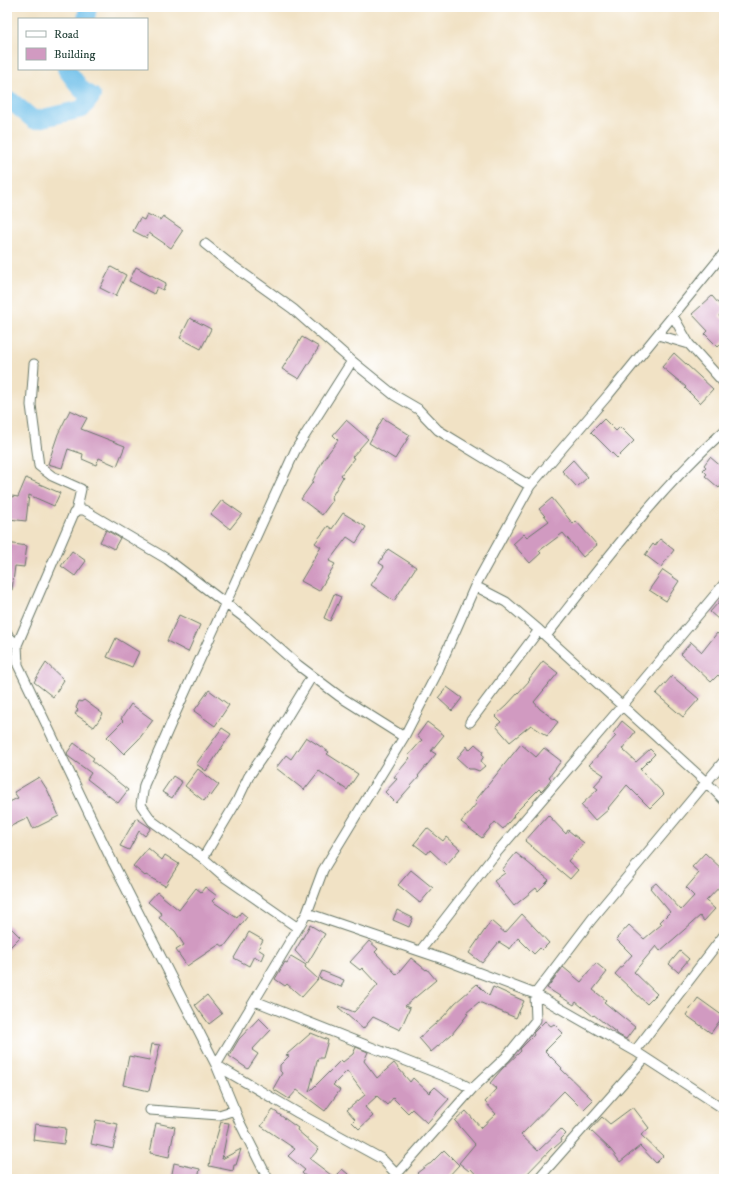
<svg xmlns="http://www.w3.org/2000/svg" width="731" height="1186" font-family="'IM FELL DW Pica',serif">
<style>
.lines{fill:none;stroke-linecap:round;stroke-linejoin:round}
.river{stroke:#6ebfe9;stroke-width:18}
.building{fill:#d19ac1}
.street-casing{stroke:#687767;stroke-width:11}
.street{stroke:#fff;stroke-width:9}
</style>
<rect width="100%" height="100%" fill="#fff"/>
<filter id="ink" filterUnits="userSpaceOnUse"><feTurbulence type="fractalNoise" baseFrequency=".025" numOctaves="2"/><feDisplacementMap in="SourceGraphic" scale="8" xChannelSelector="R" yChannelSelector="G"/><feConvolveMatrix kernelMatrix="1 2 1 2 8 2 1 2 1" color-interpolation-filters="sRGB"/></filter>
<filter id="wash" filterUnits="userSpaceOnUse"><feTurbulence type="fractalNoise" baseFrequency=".012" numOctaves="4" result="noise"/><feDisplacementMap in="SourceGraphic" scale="16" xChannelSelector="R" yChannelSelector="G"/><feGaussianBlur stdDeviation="0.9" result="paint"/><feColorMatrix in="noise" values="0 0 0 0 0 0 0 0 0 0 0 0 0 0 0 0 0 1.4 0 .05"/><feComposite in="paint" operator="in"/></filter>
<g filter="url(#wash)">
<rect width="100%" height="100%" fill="#f1e2c5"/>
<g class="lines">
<path class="river" d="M86,19L88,7
M7,102L11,101L34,120L82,109L92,96L82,90L66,69"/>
</g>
<g id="blocks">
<path class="building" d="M147,214L160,220L163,216L183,230L171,248L149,233L147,238L133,231L140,218L144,220Z
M111,267L126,275L116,296L100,288Z
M136,267L166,283L163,290L157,287L154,294L129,281Z
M712,296L724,310L719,316L724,320V341L718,347L705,334L708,331L692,314Z
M190,318L211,329L201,349L180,338Z
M302,337L319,347L299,379L282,369Z
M674,353L713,389L700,403L685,388L686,387L662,367Z
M70,410L87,418L81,429L125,446L117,466L99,458L96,465L82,459L83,454L68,449L62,468L48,464L58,434Z
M383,418L410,435L395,459L369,443Z
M604,419L616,431L620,427L634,441L617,458L591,432Z
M346,420L368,439L352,457L354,458L341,475L343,477L331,498L333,500L322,515L301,499L313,482H312L323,460L338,440L333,435Z
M710,457L724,469V482L719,488L705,476L707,474L703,470L706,467L704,465Z
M573,460L588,477L577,487L562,471Z
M26,478L60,493L54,506L29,495L26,521L9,519L12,496L18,497Z
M552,498L573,524L576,521L597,545L583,557L563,533L539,551L541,553L530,563L513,544L524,534L527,537L549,521L539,509Z
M222,500L242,514L230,529L211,514Z
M343,513L366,527L356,543L347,537L329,561L335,564L319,591L301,581L321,547L315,543L328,526L332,529Z
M106,530L120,538L114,549L100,542Z
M660,539L674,550L661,567L645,555L653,544L655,546Z
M7,543L27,546L24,567L15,566L12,590H7Z
M388,549L416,567L394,601L371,585L384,566L379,563Z
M72,551L86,561L75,576L61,566Z
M663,570L679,581L666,601L649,590Z
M334,594L341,597L330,621L324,618Z
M724,596V612L718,619L710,612Z
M179,615L200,625L188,652L167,641Z
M717,633L724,640V681L718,675L711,682L681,654L691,642L702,652Z
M116,638L139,652L132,667L107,657Z
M543,661L558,673L534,702L540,709L558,722L547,736L531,725L510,742L496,726L501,722L495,716L507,705L530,680L529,679Z
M46,663L64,680L53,697L34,682Z
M672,676L699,699L683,717L656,694Z
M447,687L462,698L452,711L438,698Z
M209,690L229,705L215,726L194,711Z
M84,700L103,714L94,727L75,714L78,710L76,708L79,701L81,702Z
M131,704L153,720L139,739L124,754L107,737L123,721L121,719Z
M622,721L635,732L622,749L636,762L650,749L655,754L640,769L664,794L650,808L627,785L608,808L609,809L595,821L581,805L598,789L594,786L604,775L589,765L616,736L613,733Z
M427,722L444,735L431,751L436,754L418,776L419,777L396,803L385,792L397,779L394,777L410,758L408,756L422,740L417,736Z
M222,728L231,734L206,771L196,764Z
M306,737L329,752L327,754L358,774L347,790L319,771L304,790L276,768L286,755L291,759Z
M74,743L94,758L92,761L128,790L118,803L87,779L91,773L69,757L67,753Z
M475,744L483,751L482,754L484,756L481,761L485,766L479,771L474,769H469L457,758L467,746L469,750Z
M521,744L536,757L544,748L561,761L549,777L551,779L544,788L541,791L539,789L513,815L514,816L503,829L495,822L482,838L461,822L477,803L475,801Z
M198,769L219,785L211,796L209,794L204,801L185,786Z
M173,776L182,782L172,798L162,792Z
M39,777L48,791L59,816L33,829L28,818L7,828V803L18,798L14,792Z
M548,815L566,834L568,830L584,843L568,861L578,870L570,879L525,841Z
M136,818L151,828L145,836L139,831L129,850L120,846Z
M427,828L443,841L446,837L460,849L446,865L430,850L427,854L414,844Z
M148,848L162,860L165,855L179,864L165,886L146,875L145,876L133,866Z
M516,853L549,880L538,891L536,888L514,906L494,881L505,873L502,870Z
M705,853L724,871V882L706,901L715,909L704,921L700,916L660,951L656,946L634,972L657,994L647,1004L615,974L632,955L616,939L629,925L644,939L662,924L660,922L670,912L650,888L656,883L681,910L694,896L686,888L699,873L692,867Z
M411,870L433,888L420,903L398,885Z
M205,887L217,896L212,901L237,918L241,912L247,917L224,947L220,944L187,966L176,950L184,945L175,931L159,918L162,914L148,902L157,892L179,910L196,888L201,892Z
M397,910L413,918L409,927L393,920Z
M522,914L549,943L542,950L540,948L534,954L518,938L510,949L499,942L482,963L469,953L491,921L505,933Z
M7,924L20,937L7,950Z
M310,925L325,934L307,964L295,951Z
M249,932L263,940L258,949L264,953L261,960L254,956L249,966L234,958Z
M369,941L378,949L375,952L397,975L411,958L426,970L427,969L436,980L405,1006L410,1008L400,1030L373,1017L363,1029L338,1007L339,1006L354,1012L378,985L362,968L360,970L350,962Z
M680,951L689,959L678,972L669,964Z
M291,956L306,965L305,967L318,979L302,997L287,984L285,986L275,979L285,962L287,963Z
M596,963L607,972L593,990L606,1000L604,1002L635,1027L626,1039L617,1034V1033L594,1015L593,1016L576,1002L574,1005L547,988L563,967L581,982Z
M322,971L344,980L341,987L319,978Z
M477,984L489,996L493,987L524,1001L516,1018L479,1002L466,1013L468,1014L452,1034L431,1052L419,1038L444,1016L455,1003Z
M207,995L222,1014L209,1024L195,1005Z
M698,998L723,1016L711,1033L686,1015Z
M259,1018L271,1030L252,1050L258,1054L248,1069L229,1056L239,1039Z
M545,1021L551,1026L554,1024L563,1033L545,1051L562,1068L561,1069L593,1100L583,1110L564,1091L521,1135L538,1151L561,1129L566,1134L561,1139L562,1141L554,1148L553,1147L524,1177L523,1176L519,1179H511L507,1175L503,1179H480L471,1169L469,1171L459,1163L475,1144L455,1121L466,1111L481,1128L496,1114L485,1102L497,1089L490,1083L502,1069L521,1051L520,1049L534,1035L533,1033Z
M311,1033L328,1040L323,1058H318L309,1092L341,1060L343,1062L353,1054L356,1047L368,1052L364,1061L377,1078L394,1063L410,1082L413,1078L429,1093L435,1087L449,1099L427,1123L412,1109L408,1113L393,1098L387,1105L377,1096L365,1107L373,1116L359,1129L352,1122L355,1119L347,1110L365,1095L347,1071L333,1085L340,1090L325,1111L297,1090L289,1099L273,1089L282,1073L280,1071V1065L289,1056L286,1055Z
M152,1044L160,1045L149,1091L123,1085L129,1056L149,1060Z
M633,1107L649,1128L641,1135L663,1156L656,1163L640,1146L620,1162L611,1150L590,1130L602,1117L610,1124Z
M273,1110L298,1128L297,1130L319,1149L310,1159L335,1178L342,1169L354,1179H309L302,1173L305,1170L288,1156L295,1149L261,1126Z
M96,1120L118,1124L113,1149L91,1144Z
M221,1122L229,1123L222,1159L241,1149L236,1165H234L233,1171L209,1166L212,1149H213Z
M156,1123L175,1127L169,1157L150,1153Z
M35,1124L66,1128L64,1144L33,1140Z
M444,1150L459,1165L446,1179H422L417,1173L429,1164H430Z
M174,1163L200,1169L198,1179H171Z"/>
</g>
</g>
<g filter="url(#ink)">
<use href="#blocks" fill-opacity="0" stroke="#687767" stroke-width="1"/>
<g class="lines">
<g class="street-casing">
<path id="street" d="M205,244L229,263L293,309L352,361L394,395L418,409L438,430L530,486
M673,316L689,344L724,383
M658,335L689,344
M34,364L31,405L39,466L52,476L81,489L76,512
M475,586L506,602L539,630L706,782L724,800
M7,633L9,637L17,645
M546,636C602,565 657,491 724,431
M470,722L539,630
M203,858L237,801L249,776L267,750L312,676
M307,913L440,958L535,994L635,1051L724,1109
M298,928L226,878L203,858L152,821L141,805L144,785L176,712L295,451L352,361
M420,951L492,858L622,706L724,584
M255,1001L459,1082L472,1089
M635,1051L724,935
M150,1110L219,1115L235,1110
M396,1175L472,1089L506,1057L536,1020L535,994L592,919L724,761
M268,1179L240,1123L216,1065L109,855L18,665L17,645L74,513L78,510H84L167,559L246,619L298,665L339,696L404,737
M401,1179L382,1159L298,1113L216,1065L307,913L323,870L404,737L436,675L475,586L530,486L609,394L724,253
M538,1179L645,1058"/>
</g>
<use href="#street" class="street"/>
</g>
</g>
<rect width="731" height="1186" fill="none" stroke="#fff" stroke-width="24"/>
<rect x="18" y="18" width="130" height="52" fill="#ffffff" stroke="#a5b1ae"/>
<rect x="26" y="31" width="20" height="6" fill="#ffffff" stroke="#a5b1ae"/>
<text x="54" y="38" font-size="12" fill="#1f3d34">Road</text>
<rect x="26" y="48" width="20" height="12" fill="#d19ac1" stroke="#a5b1ae"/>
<text x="54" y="58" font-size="12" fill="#1f3d34">Building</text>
</svg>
